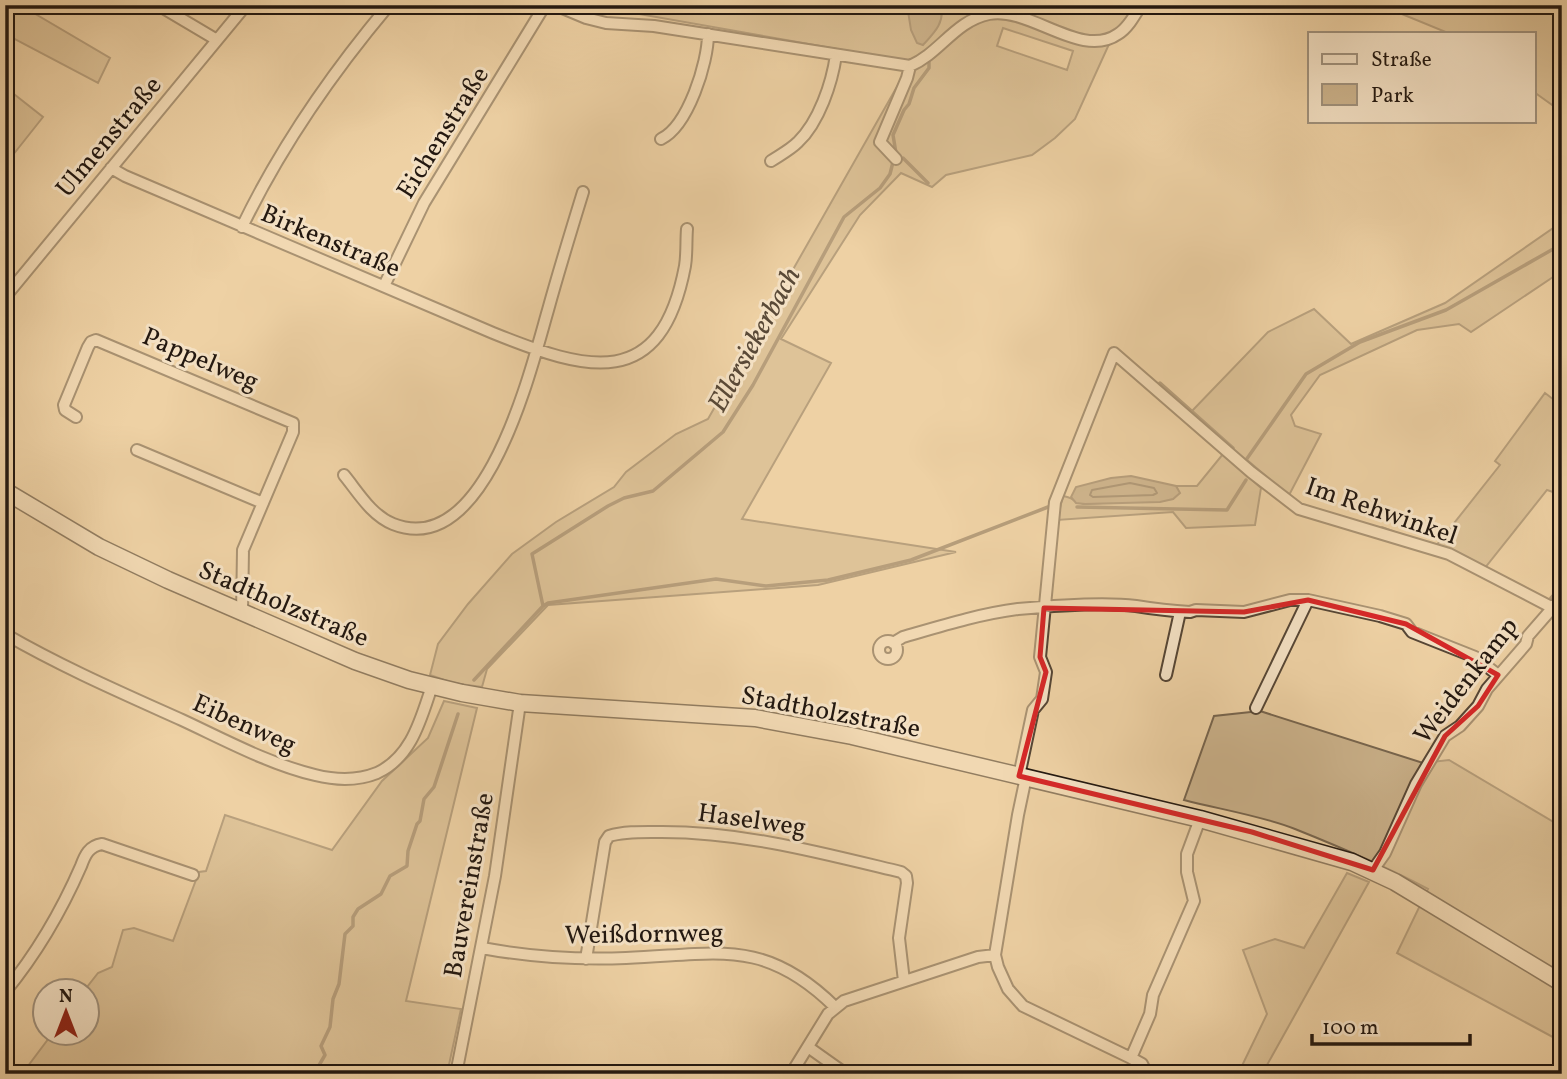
<svg xmlns="http://www.w3.org/2000/svg" width="1567" height="1079" font-family="Vollkorn,serif">
<style>
.green{fill:#cbb28b;stroke:#77654e;stroke-width:2;fill-rule:evenodd}
.water{fill:#a99272;stroke:#73614b;stroke-width:2}
.lines{fill:none;stroke-linecap:round;stroke-linejoin:round}
.shore{stroke:#665541;stroke-width:2}
.stream{stroke:#73614b;stroke-width:3.5}
.street-casing{stroke:#564635;stroke-width:14}
.secondary-casing{stroke:#231810;stroke-width:19}
.street{stroke:#f4e1c4;stroke-width:10}
.secondary{stroke:#f4e1c4;stroke-width:16}
.marked{fill:none;stroke:#d62828;stroke-width:5;stroke-linejoin:round}
.labels{text-anchor:middle;stroke-width:6;stroke-linejoin:round;paint-order:stroke}
.street-label{font-size:26px;fill:#231810;stroke:#f4e1c4}
.water-label{font-size:28px;font-style:italic;fill:#594937;stroke:#f4e1c4}
</style>
<rect width="100%" height="100%" fill="#eed1a4"/>
<filter id="stains"><feTurbulence type="fractalNoise" baseFrequency=".00286" numOctaves="4"/><feColorMatrix values="0 0 0 0 .2 0 0 0 0 .09 0 0 0 0 .02 0 0 0 .5 -.17"/></filter>
<radialGradient id="worn" r=".72"><stop offset=".6" stop-color="#630" stop-opacity="0"/><stop offset="1" stop-color="#630" stop-opacity=".3"/></radialGradient>
<path class="green" d="M5,5H20L110,58L98,83L5,34Z
M606,5H1135L1110,42L1075,119L1055,138L1032,155L946,175L932,187L901,173L860,215L781,339L831,363L742,519L956,552L818,585L548,605L487,669L482,687L453,683L430,675L438,644L468,604L512,554L556,522L614,487L626,472L676,434L708,419L911,62L628,12ZM1003,28L1073,51L1067,70L997,46Z
M1380,5H1562V112L1534,92V33H1448Z
M5,87L43,117L5,165Z
M1562,222V271L1471,332L1459,324L1417,330L1320,375L1291,415L1295,426L1321,434L1287,499L1265,482L1191,412L1268,332L1314,309L1351,344L1445,303Z
M1545,393L1562,406V495L1547,490L1484,569L1436,546L1500,465L1495,461Z
M1223,454L1261,488L1255,525L1186,528L1173,512L1057,520L1063,496C1072,497 1076,503 1085,504L1173,499L1179,493L1176,486H1197Z
M444,701L477,708L406,1001L461,1009L447,1074L398,1065L395,1074H22L52,1034H88V992L84,991L98,973L112,967L123,930L134,928L173,941L199,872L206,871L225,815L332,850L382,781L428,738Z
M1260,711L1423,763L1449,760L1562,827V1042L1397,953L1428,889C1385,866 1340,847 1295,829C1263,816 1218,809 1184,800L1214,716Z
M1347,873L1369,882L1262,1074H1238L1267,1014L1243,950L1275,939L1304,948Z"/>
<path class="water" d="M907,5H941C945,23 934,33 923,45L917,43L911,30Z
M1131,476L1176,486L1180,493L1173,499L1160,502L1085,504L1076,503L1071,497L1076,487L1111,478Z"/>
<g class="lines">
<path class="shore" d="M1130,483L1154,488L1157,493L1153,495L1093,497L1090,495L1092,490Z"/>
<path class="stream" d="M896,153L893,135L904,110L909,104L914,88L929,68V60
M903,158L928,183
M1160,383L1233,448
M1266,477L1246,460L1306,374L1360,342L1446,310L1562,244
M1077,507L1227,510L1246,480
M1382,528L1393,532
M1551,598L1562,586
M543,606L548,603L716,579L766,586L828,580L911,560L1048,507
M474,680L543,606L532,554L608,506L624,498L653,491L723,432L753,385L844,217L880,188L890,174L893,162
M314,1074L325,1055L321,1046L330,1027L333,999L339,984L345,934L353,926V917L358,909L381,894L390,876L407,866L408,851L417,824L420,821L424,799L434,787L458,714"/>
<g class="street-casing">
<path id="street" d="M158,5L217,40
M555,5L586,18L606,23L654,26L910,66C940,53 955,21 989,14C1030,6 1081,60 1118,34C1128,28 1135,15 1141,5
M661,139C688,126 708,63 708,34
M896,159L880,142L907,78L910,66
M771,161C780,155 790,150 798,142C819,122 832,83 836,55
M111,168L125,176L493,333C587,371 661,393 685,266C687,254 686,241 687,229
M242,227C281,146 331,74 389,5
M384,286L424,203L545,5
M5,297L246,5
M76,417L65,410L64,405L88,347L91,342L96,340L293,423V432L243,550L242,613
M137,450L263,503
M344,475C358,492 371,515 393,524C486,561 531,368 548,310C559,270 571,231 583,192
M5,634C62,667 122,693 182,720C225,740 269,764 315,775C335,780 357,781 377,773C412,757 421,718 432,686
M879 650a9 9 0 1 1 18 0a9 9 0 1 1-18 0Z
M893,643L903,637C941,626 979,614 1018,609C1050,606 1105,602 1136,606C1154,609 1171,611 1190,612L1196,610L1244,612L1290,600H1308L1380,616L1406,624L1412,632L1475,657L1498,675
M1166,675L1180,612
M1256,708L1308,600
M1019,776L1033,710L1042,699L1046,672L1040,657L1055,502L1114,353L1251,472L1299,509L1449,554L1553,608
M1373,870L1385,853L1416,784L1445,736L1460,726L1478,706L1487,689L1526,644L1528,636L1562,597
M482,948C530,957 577,960 626,958C715,955 763,936 835,1007
M995,955L998,967L1008,989L1023,1006L1131,1058L1142,1064L1147,1074
M586,959L605,842L609,836C625,831 645,832 662,832C744,832 822,853 901,872L906,876L907,883L899,938L904,981
M5,992C37,953 61,912 81,866C85,855 89,846 102,844L193,875
M808,1047L846,1074
M1131,1058L1150,1014L1153,995L1194,901L1187,872V854L1200,819
M456,1074L495,876L520,703
M791,1074L828,1014L844,1001L978,957L995,955L1018,815L1026,777"/>
</g>
<g class="secondary-casing">
<path id="secondary" d="M5,491L99,547L168,580L355,661L409,680L462,693L520,703L755,718L852,736L1200,819L1352,862L1395,882L1562,983"/>
</g>
<use href="#street" class="street"/>
<use href="#secondary" class="secondary"/>
</g>
<path d="M0 0H1567V1079H0ZM1308,600L1406,624L1498,675L1478,706L1445,736L1373,870L1252,832L1019,776L1046,672L1040,657L1044,608L1244,612Z" fill="#eed1a4" fill-opacity=".55" fill-rule="evenodd"/>
<path class="marked" d="M1308,600L1406,624L1498,675L1478,706L1445,736L1373,870L1252,832L1019,776L1046,672L1040,657L1044,608L1244,612Z"/>
<g class="labels">
<g class="street-label">
<text transform="translate(442 132) rotate(-58)" y="9">Eichenstraße</text>
<text transform="translate(108 136) rotate(-50)" y="9">Ulmenstraße</text>
<text transform="translate(331 240) rotate(23)" y="9">Birkenstraße</text>
<text transform="translate(201 358) rotate(23)" y="9">Pappelweg</text>
<text transform="translate(1382 510) rotate(19)" y="9">Im Rehwinkel</text>
<text transform="translate(284 603) rotate(23)" y="9">Stadtholzstraße</text>
<text transform="translate(1465 680) rotate(-52)" y="9">Weidenkamp</text>
<text transform="translate(831 711) rotate(11)" y="9">Stadtholzstraße</text>
<text transform="translate(245 723) rotate(24)" y="9">Eibenweg</text>
<text transform="translate(752 819) rotate(8)" y="9">Haselweg</text>
<text transform="translate(468 885) rotate(-80)" y="9">Bauvereinstraße</text>
<text transform="translate(644 933) rotate(-1)" y="9">Weißdornweg</text>
</g>
<g class="water-label">
<text transform="translate(753 339) rotate(-61)" y="10">Ellersiekerbach</text>
</g>
</g>
<rect width="1567" height="1079" fill="none" stroke="#eed1a4" stroke-width="28"/>
<rect x="7" y="7" width="1553" height="1065" fill="none" stroke="#231810" stroke-width="3.5"/>
<rect x="14" y="14" width="1539" height="1051" fill="none" stroke="#231810" stroke-width="2"/>
<rect x="1308" y="32" width="228" height="91" fill="#f4e1c4" stroke="#a0917c" stroke-width="2"/>
<rect x="1322" y="54" width="35" height="10" fill="#f4e1c4" stroke="#a0917c" stroke-width="2"/>
<text x="1371" y="66" font-size="21" fill="#231810">Straße</text>
<rect x="1322" y="84" width="35" height="21" fill="#cbb28b" stroke="#a0917c" stroke-width="2"/>
<text x="1371" y="102" font-size="21" fill="#231810">Park</text>
<g transform="translate(66 1012)"><circle r="33" fill="#f4e1c4" stroke="#a0917c" stroke-width="2"/>
<path d="M0-5L12 26L0 18L-12 26Z" fill="#8f2418"/>
<text y="-10" font-size="19" font-weight="bold" text-anchor="middle" fill="#231810">N</text>
</g>
<path d="M1312 1034v10h158v-10" fill="none" stroke="#231810" stroke-width="3.5"/>
<text x="1322" y="1034" font-size="21" fill="#231810" stroke="#f4e1c4" stroke-width="5" paint-order="stroke">100 m</text>
<rect width="100%" height="100%" filter="url(#stains)"/>
<rect width="100%" height="100%" fill="url(#worn)"/>
</svg>
